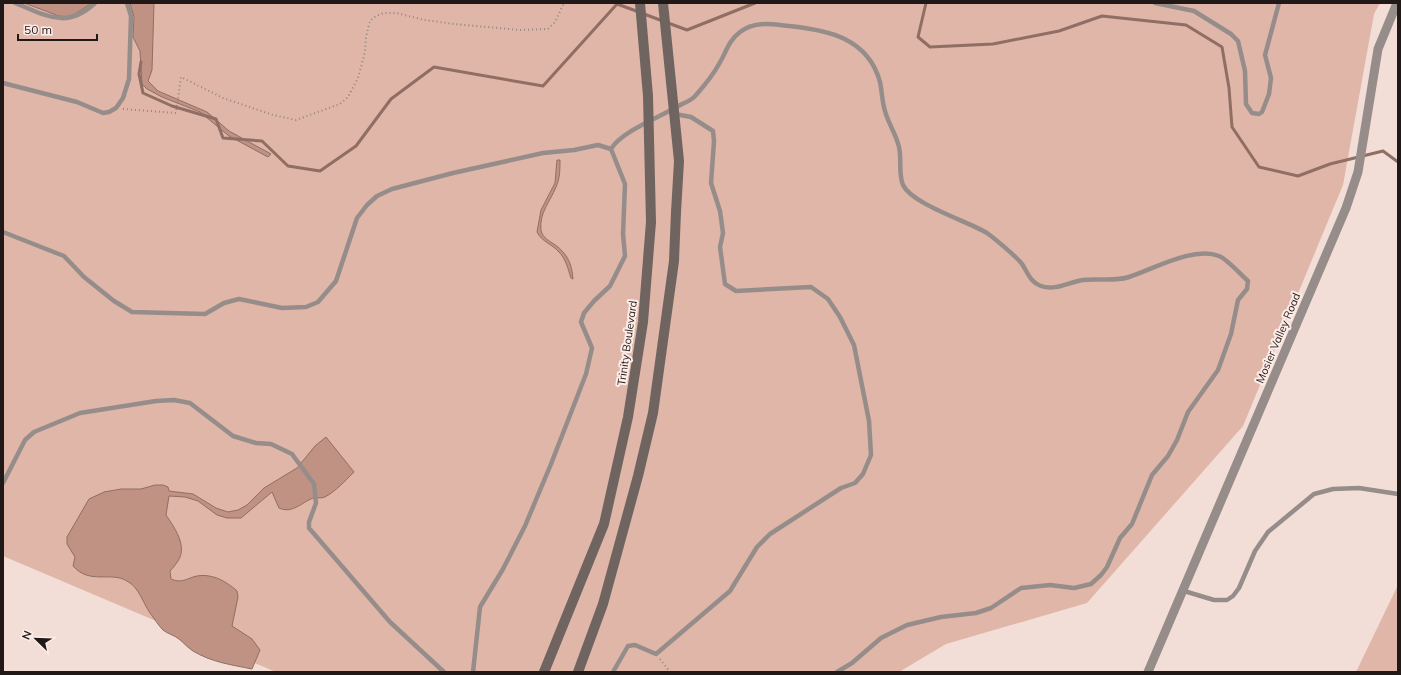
<svg xmlns="http://www.w3.org/2000/svg" width="1401" height="675" font-family="Mulish,sans-serif">
<style>
.green{fill:#dfb6a8}
.water{fill:#c09283;stroke:#906e63}
.lines{fill:none;stroke-linecap:round;stroke-linejoin:round}
.stream{stroke:#906e63;stroke-width:3}
.path{stroke:#938580;stroke-width:2;stroke-dasharray:1 3;stroke-linecap:butt}
.lane{stroke:#968d8a;stroke-width:4.5}
.street{stroke:#968d8a;stroke-width:9}
.secondary{stroke:#706461;stroke-width:10}
.secondary-bridge{stroke:#706461;stroke-width:10}
.labels{text-anchor:middle;stroke-width:4;stroke-linejoin:round;paint-order:stroke}
.street-label{font-size:11px;fill:#201917;stroke:#fdece7}
</style>
<rect width="100%" height="100%" fill="#f2ded7"/>
<path class="green" d="M3,3H1380L1374,14L1343,185L1243,426L1087,603L946,644L899,672H276L3,556Z
M1397,587L1398,589V672H1356Z"/>
<path class="water" d="M24,3H92L70,17L59,16Z
M130,3H154L152,70L148,81L158,91L207,112L229,131L271,154L268,157L229,136L200,112L162,97L147,89L142,84L140,51L133,37L134,17Z
M557,160H560C560,168 560,179 556,187C550,202 539,213 541,230C542,240 556,243 562,251C570,259 572,268 573,279L571,278C568,269 566,259 559,252C552,244 542,242 537,232L541,210L555,183Z
M326,437L354,472C345,481 336,491 325,497C321,499 317,497 313,498C301,503 292,514 279,508L272,492L241,518H227L217,515L198,501L185,497L169,496L166,515C174,527 188,546 178,561C176,564 173,568 170,571L171,579C180,583 185,580 193,577C209,572 225,580 237,591L238,597L232,626L252,639L260,650L252,669C232,665 211,662 193,651C188,648 184,643 179,639C174,635 168,634 163,630C158,625 154,618 150,613C143,603 139,587 127,581C110,571 90,585 73,566L75,557L67,544V537L89,499L104,492L121,489H141L155,485H163L168,487L169,491L193,494L216,508L228,512L238,510L247,505L264,488L297,468L315,446Z"/>
<g class="lines">
<path class="stream" d="M926,3L918,37L930,47L993,44L1059,31L1102,16L1186,25L1222,47L1229,88L1232,127L1259,167L1298,176L1330,164L1383,151L1398,162
M644,14L687,30L755,3
M141,62L139,74L143,93L172,106L216,119L223,138L262,141L288,166L320,171L356,146L391,99L434,67L543,86L617,4L639,12"/>
<path class="path" d="M123,109L176,113L181,77L223,98L273,115L296,120L340,104L348,97L358,78L365,52L366,37L370,21L376,16L384,13H396L425,20L454,24L520,30L548,29L555,22L564,3
M660,659L670,672"/>
<path class="lane" d="M15,3C46,15 66,30 95,3
M1155,3L1194,11L1231,34L1238,41L1245,71L1246,104L1252,113L1259,114L1262,112L1269,94L1271,78L1265,55L1279,3
M3,83L77,102L103,113L109,112L116,108L123,98L129,79L131,16L127,3
M611,149C623,130 661,117 682,104C687,102 693,99 696,95C704,86 713,75 719,64C726,53 728,41 740,32C755,21 770,24 789,26C828,30 868,38 880,82C882,91 882,102 885,111C888,123 896,134 899,147C902,159 898,173 903,185C912,204 967,221 987,233C994,238 1018,258 1022,264C1028,273 1030,282 1041,286C1055,291 1069,282 1083,280C1099,278 1114,282 1129,277C1154,269 1193,246 1219,256C1227,259 1241,275 1248,281L1247,289L1238,300L1231,334L1218,370L1188,412L1177,440L1168,456L1152,475L1132,524L1120,538L1107,567L1101,575L1091,584L1074,588L1050,585L1021,588L991,608L976,613L941,617L907,625L881,638L852,663L837,672
M3,232L64,256L84,277L114,301L132,312L205,314L224,303L239,299L282,308L306,307L318,302L336,281L357,218L367,205L377,196L392,189L453,173L543,153L574,150L598,145L611,149
M3,483L25,440L34,432L80,413L156,401L174,400L190,403L233,436L256,443L271,444L292,454L314,484L316,503L309,522V528L390,622L444,672
M1184,591L1214,600H1227L1233,596L1239,588L1255,551L1268,532L1314,494L1333,489L1359,488L1398,494
M473,672L480,607L503,569L525,526L551,464L586,374L592,348L581,322L584,313L594,301L610,286L625,256L623,234L625,184L611,149
M613,672L628,646L635,645L656,654L730,591L757,547L770,534L841,488L855,483L863,474L871,455L869,421L854,345L840,317L828,299L811,287L736,291L725,284L720,247L723,233L720,211L711,183L714,141L713,131L691,117L675,114"/>
<path class="street" d="M1148,672L1346,208L1358,172L1378,49L1397,3"/>
<path class="secondary" d="M544,672L604,524L628,417L643,322L651,222
M578,672L603,604L638,476L653,413L674,261L676,212"/>
<path class="secondary-bridge" d="M640,3L648,96L651,222
M663,3L679,161L676,212"/>
</g>
<g class="labels">
<g class="street-label">
<text transform="translate(1278 338) rotate(-67)" y="4">Mosier Valley Road</text>
<text transform="translate(627 343) rotate(-82)" y="4">Trinity Boulevard</text>
</g>
</g>
<rect width="1401" height="675" fill="none" stroke="#201917" stroke-width="8"/>
<g transform="translate(36 639) rotate(293)" stroke="#fdece7" stroke-width="3" paint-order="stroke">
<path d="M0-3L7 15L0 10L-7 15Z" fill="#201917"/>
<text y="-6" font-size="11" font-weight="bold" text-anchor="middle" fill="#201917">N</text>
</g>
<path d="M18 34v6h79v-6" fill="none" stroke="#201917" stroke-width="2"/>
<text x="24" y="34" font-size="12" fill="#201917" stroke="#fdece7" stroke-width="3" paint-order="stroke">50 m</text>
</svg>
